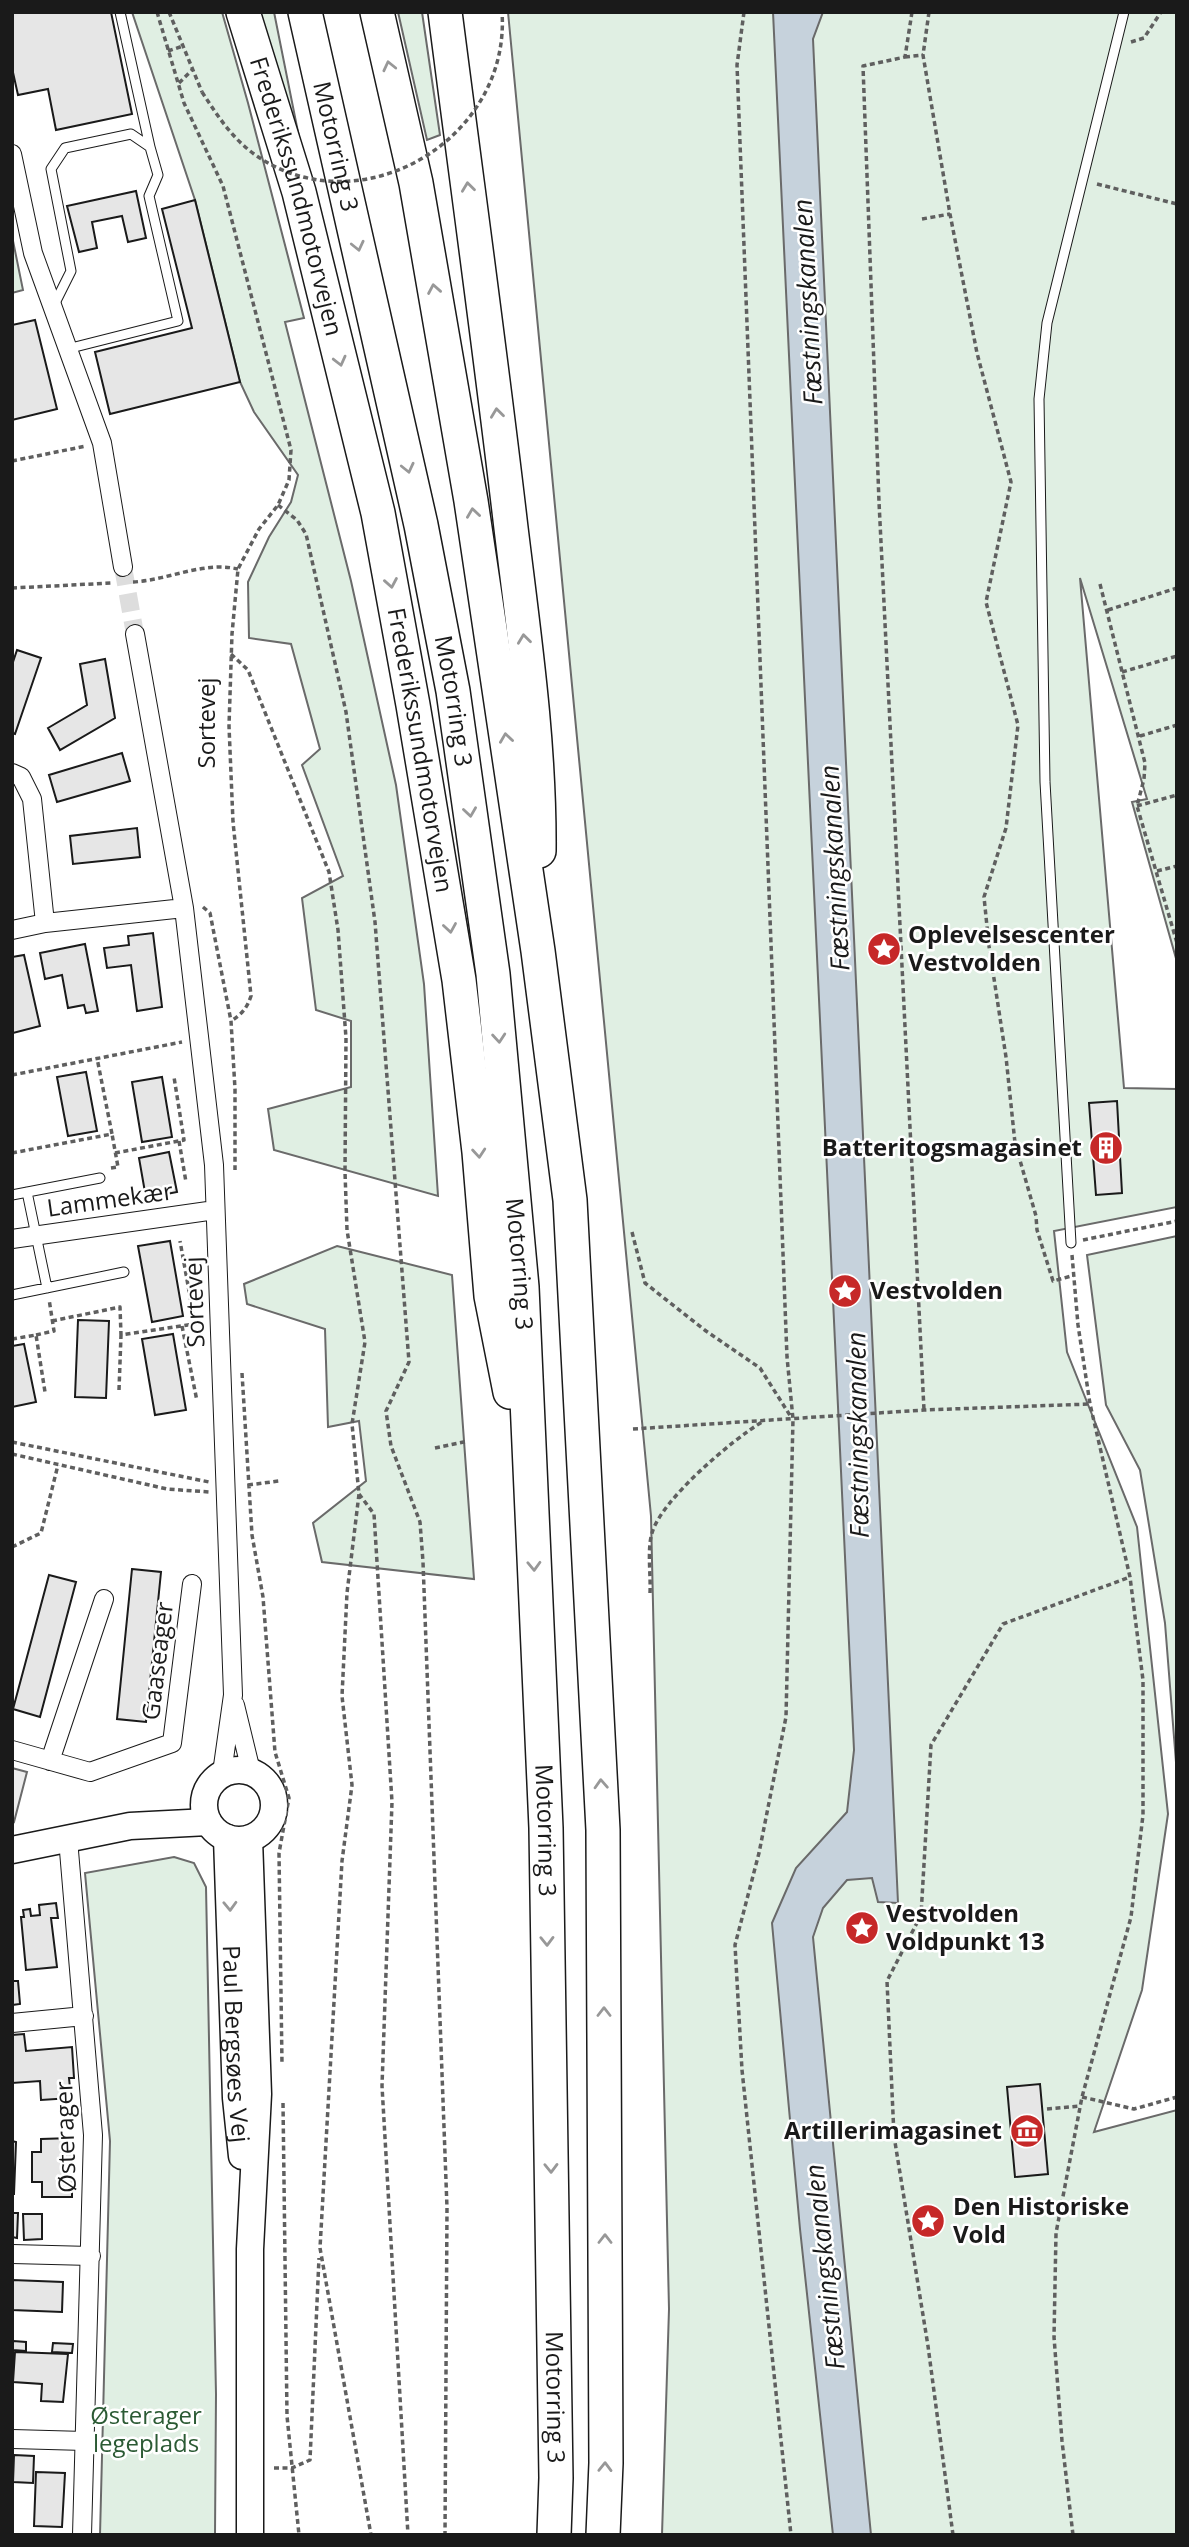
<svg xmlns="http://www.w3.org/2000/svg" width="1189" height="2547" font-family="'Open Sans',sans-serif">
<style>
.green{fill:#e0efe3;stroke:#6a6a6a;stroke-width:2}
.parking{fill:#ededed;stroke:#6a6a6a;stroke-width:2}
.water{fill:#c6d2dc;stroke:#6a6a6a;stroke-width:2}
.building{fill:#e6e6e6;stroke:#1a1a1a;stroke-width:2}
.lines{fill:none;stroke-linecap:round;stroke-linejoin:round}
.street-tunnel{stroke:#ddd;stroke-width:18;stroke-dasharray:18 9;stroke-linecap:butt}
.lane-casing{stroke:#1a1a1a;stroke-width:11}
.street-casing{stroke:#1a1a1a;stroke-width:20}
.secondary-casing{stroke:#1a1a1a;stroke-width:29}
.highway-casing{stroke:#1a1a1a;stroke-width:36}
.path{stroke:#5f5f5f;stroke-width:3.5;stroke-dasharray:5 3.5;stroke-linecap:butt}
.lane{stroke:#fff;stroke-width:9}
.street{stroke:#fff;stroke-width:18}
.secondary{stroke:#fff;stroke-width:26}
.highway{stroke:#fff;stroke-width:33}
.path-bridge{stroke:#5f5f5f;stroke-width:3.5;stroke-dasharray:5 3.5;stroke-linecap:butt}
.oneway{stroke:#989898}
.labels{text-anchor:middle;stroke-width:5;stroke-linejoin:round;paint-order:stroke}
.street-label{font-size:24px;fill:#1a1a1a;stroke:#fff}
.poi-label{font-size:24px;font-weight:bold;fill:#1a1a1a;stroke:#fff;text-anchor:start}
.park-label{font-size:24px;fill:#2b5a34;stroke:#fff}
.water-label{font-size:26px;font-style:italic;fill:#1a1a1a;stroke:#fff}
</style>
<rect width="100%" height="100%" fill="#fff"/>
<path class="green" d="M132,12H222L248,103L304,318L285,322L351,581L396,785L424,984L438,1196L274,1150L268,1109L351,1087V1021L316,1010L302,898L343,876L302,765L320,749L291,644L249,638L248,582L269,537L291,502L298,475L254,412L240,382L195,200Z
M259,12H274L301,147Z
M398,12H422L440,135L427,140Z
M508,12H1177V962L1132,802L1147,799L1080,578L1124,1088L1177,1089V1207L1054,1231L1067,1352L1137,1527L1168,1814L1142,1990L1094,2132L1177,2110V2535H662L669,2309L651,1516Z
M12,236L23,290L12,293Z
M1177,1236V1775L1165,1623L1140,1470L1106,1405L1087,1255Z
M337,1246L452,1275L474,1579L322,1562L313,1523L366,1481L359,1421L328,1427L325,1329L247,1304L244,1284Z
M174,1857L194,1863L206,1887L216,2394L215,2535H100L110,2141L85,1873Z"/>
<path class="parking" d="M12,1768L27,1772L14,1822L12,1821Z"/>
<path class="water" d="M773,12H823L813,39L898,1903L878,1902L872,1878L847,1880L823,1908L813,1937L871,2535H833L800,2229L772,1923L796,1868L847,1812L854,1750Z"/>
<path class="building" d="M12,12H111L132,114L56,130L48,89L18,95L12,68Z
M136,191L146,238L128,242L122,216L92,222L97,248L79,252L67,206Z
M195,200L240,382L110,414L95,352L192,328L162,209Z
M35,320L57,409L12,420V325Z
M17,650L41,658L15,734L12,733V665Z
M105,659L115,718L60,750L48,728L87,705L80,664Z
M122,753L130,781L57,802L49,775Z
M137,828L140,857L73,864L70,836Z
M153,933L162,1007L137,1011L131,965L107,968L104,948L129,945L128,936Z
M85,944L98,1011L86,1013L84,1005L68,1008L62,975L45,979L40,953Z
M24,955L40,1026L13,1033L12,957Z
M86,1072L97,1131L68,1136L57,1077Z
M162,1077L172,1137L142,1142L132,1082Z
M1117,1101L1122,1193L1096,1195L1089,1103Z
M169,1152L177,1192L146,1198L139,1158Z
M170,1241L183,1316L152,1322L138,1246Z
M78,1320L109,1321L106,1398L75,1397Z
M173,1334L186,1410L155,1415L142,1339Z
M24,1344L36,1402L12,1407V1346Z
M132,1569L161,1572L146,1722L117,1719Z
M49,1575L76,1582L40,1717L13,1709Z
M56,1903L58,1918H51L57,1967L26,1970L21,1917H24L23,1910L30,1909L31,1916L40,1915L39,1905Z
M12,1981H18L20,2004L12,2005Z
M24,2034L26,2051L72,2047L74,2078H69L71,2098L41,2100L40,2081L12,2083V2035Z
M1040,2084L1048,2174L1015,2177L1007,2087Z
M72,2138V2197H42V2182H32V2152H41V2139Z
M12,2141L16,2142L14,2194H12Z
M12,2213H18L17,2238L12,2237Z
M23,2214H42V2239L24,2240Z
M12,2280L63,2282L62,2312L12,2310Z
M13,2341L26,2342V2351L13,2350Z
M53,2343L73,2344L72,2353L52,2352Z
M15,2352L68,2354L63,2402L41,2401L42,2384L13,2382Z
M14,2455L34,2456L33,2483L13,2482Z
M36,2472L65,2473L62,2527L34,2526Z"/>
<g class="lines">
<path class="street-tunnel" d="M123,567L135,634"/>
<g class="lane-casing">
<path id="lane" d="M120,12L150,147
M53,307L71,271L51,169L65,148L131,134L150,147L158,175L149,196L178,321L67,349
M27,1192L47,1288
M12,1195L100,1178
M1071,1243L1045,782L1039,399L1047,323L1124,12
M12,1295L124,1272"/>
</g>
<g class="street-casing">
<path id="street" d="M12,154L33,253L102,443L123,567
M135,634L184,908L214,1165L233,1695L222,1773
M12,773L21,777L32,799L45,923
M12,930L45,923L184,908
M12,1239L215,1210
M235,1705L251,1771
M12,1750L90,1772L172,1743L192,1584
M50,1761L104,1599
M68,1839L93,2135L82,2535
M12,2023L84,2016
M12,2254L91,2256
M12,2439L85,2441"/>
</g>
<g class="secondary-casing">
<g id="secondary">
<circle cx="239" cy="1805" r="35"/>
<path id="s1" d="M227,1838L236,2098L242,2156"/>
<path d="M249,1839L258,2094L250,2249V2535"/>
<path d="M12,1850L130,1826L208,1822"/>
</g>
</g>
<g class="highway-casing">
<g id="highway">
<path id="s2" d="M243,12L299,192L378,513L413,705L459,980L479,1152L491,1296L510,1392"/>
<path id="s3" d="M305,12L421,525L453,691L493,974L522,1287L546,1828L556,2478L554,2535"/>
<path d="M377,12L416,183L471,501L538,951L570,1200L603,1830L606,2463L603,2535"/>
<path d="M445,12C467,184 491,356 511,528C524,635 540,743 539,851"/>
</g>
</g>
<path class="path" d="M157,12L184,103L223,186L291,450L289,480L278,505L259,529L238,569L232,634L229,726L233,822L251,996C247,1008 242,1014 231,1021
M169,12L202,92
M744,12L737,65L787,1357L793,1419L786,1717L759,1853L735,1945L742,2070L791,2535
M912,12L905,57L863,66L879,502L924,1410
M929,12L923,55L950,214L977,353L1011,482L986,602L1018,725L1006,828L984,897L989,946L1006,1057L1015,1143L1036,1216L1037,1230L1053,1281L1075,1275
M1131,42L1144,38L1161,12
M168,51L183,46
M905,57L923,55
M179,83L192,70
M1097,184L1177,204
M922,219L950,214
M12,461L86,446
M278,505L297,520L306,534L346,712L375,922L409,1362L386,1411L391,1446L420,1522L423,1562L447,2208L445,2535
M133,582C169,580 203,561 238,569
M1100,584L1145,763L1144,779L1137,806L1177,943
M12,588L112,583
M1108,610L1177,588
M231,654L248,670L329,872L338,930L346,1038L345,1172L347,1230L365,1342L352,1424L359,1494L347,1593L342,1696L352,1785L342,1861L320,2248L371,2535
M1122,672L1177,656
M1140,736L1177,725
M1137,806L1177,795
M1157,871L1177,866
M203,907L210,913L231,1021L235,1089V1170
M12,1075L182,1042
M179,1141L186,1182
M12,1153L112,1134L97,1058
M115,1153L184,1140L174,1077
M111,1168L118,1167L112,1134
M632,1232L645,1283L706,1331L760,1368L791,1417
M1083,1240L1177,1221
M1072,1255L1078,1325L1090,1404L1130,1577L1143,1680V1815L1131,1917L1082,2097L1056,2233L1054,2337L1062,2441L1073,2535
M52,1321L120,1307L121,1335L195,1324L180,1241
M182,1326L197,1401
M36,1335L54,1331L49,1299
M12,1339L36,1335L45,1392
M242,1373L252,1535L263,1597L275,1752L289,1798L279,1853L282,2064
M119,1390L121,1335
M633,1429L924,1410L1090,1404
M12,1442L209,1482
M435,1448L468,1441
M12,1454L167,1489L209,1492
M248,1485L279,1481
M359,1494L374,1514L392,1802L382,2086L408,2535
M12,1547L41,1533L58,1465
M650,1593C651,1576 647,1549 652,1533C661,1500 732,1440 762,1422
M1082,2097L1134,2109L1177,2097
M283,2103L287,2416L299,2535
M1047,2109L1080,2106
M274,2468H292L310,2460L319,2258
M953,2535L928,2346L894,2136L887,1981L921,1915L931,1745L1003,1624L1130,1577"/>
<use href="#lane" class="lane"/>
<use href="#street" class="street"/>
<use href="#secondary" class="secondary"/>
<use href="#highway" class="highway"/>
<path class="path-bridge" d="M202,92C217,115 231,137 254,154C359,229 511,140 502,12"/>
</g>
<defs><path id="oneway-chevron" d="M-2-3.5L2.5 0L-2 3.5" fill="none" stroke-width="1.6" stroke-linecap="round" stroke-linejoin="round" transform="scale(1.75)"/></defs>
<g class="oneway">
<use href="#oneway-chevron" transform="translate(389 66) rotate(-103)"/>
<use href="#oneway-chevron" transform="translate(468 187) rotate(-97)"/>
<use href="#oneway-chevron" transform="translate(358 246) rotate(77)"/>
<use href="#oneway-chevron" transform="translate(434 289) rotate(-100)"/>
<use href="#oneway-chevron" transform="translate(340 361) rotate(76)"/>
<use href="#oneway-chevron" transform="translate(497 413) rotate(-97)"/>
<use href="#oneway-chevron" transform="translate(408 468) rotate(77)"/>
<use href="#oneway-chevron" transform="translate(473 513) rotate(-98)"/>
<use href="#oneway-chevron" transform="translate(391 583) rotate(80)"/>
<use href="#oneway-chevron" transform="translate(524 639) rotate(-97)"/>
<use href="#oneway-chevron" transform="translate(506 738) rotate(-98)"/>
<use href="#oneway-chevron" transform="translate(470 812) rotate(82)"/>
<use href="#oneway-chevron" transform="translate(450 928) rotate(81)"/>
<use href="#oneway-chevron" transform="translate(499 1038) rotate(85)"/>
<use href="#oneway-chevron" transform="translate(479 1153) rotate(85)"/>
<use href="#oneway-chevron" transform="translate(534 1566) rotate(88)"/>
<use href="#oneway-chevron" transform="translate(601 1784) rotate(-93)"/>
<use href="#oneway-chevron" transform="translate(230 1906) rotate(88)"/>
<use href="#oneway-chevron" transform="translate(547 1941) rotate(89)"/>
<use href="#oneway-chevron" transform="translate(604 2012) rotate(-90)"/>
<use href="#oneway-chevron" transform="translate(551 2168) rotate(89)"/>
<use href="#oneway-chevron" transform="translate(605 2239) rotate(-90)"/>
<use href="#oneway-chevron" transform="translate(605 2467) rotate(-89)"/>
</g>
<defs>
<g id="sight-disc" transform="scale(1.75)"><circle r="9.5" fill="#c62828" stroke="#fff"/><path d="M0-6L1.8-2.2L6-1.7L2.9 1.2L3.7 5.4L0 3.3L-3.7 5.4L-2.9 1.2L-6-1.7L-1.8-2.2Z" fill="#fff"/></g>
<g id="building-disc" transform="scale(1.75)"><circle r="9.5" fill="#c62828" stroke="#fff"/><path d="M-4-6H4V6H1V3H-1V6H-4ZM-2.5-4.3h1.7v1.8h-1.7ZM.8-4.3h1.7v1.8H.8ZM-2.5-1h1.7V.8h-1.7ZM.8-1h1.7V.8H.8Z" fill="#fff"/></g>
<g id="museum-disc" transform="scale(1.75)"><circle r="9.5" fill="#c62828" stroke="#fff"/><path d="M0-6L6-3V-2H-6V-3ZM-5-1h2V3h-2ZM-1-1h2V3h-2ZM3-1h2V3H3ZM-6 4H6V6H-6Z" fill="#fff"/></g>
</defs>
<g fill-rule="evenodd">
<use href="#sight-disc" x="884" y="949"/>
<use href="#building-disc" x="1106" y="1148"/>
<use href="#sight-disc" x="845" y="1291"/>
<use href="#sight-disc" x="862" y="1928"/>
<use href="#museum-disc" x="1027" y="2131"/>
<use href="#sight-disc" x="928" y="2221"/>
</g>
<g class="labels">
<g class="street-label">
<text dy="8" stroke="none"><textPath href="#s3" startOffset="138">Motorring 3</textPath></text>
<text dy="8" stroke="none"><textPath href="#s2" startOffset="192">Frederikssundmotorvejen</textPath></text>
<text dy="8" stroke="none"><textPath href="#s3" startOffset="705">Motorring 3</textPath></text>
<text transform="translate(207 723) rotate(-90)" y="8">Sortevej</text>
<text dy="8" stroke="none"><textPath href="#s2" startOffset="760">Frederikssundmotorvejen</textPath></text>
<text transform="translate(110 1200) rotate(-8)" y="8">Lammekær</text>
<text dy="8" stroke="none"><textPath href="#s3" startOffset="1272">Motorring 3</textPath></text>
<text transform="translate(195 1302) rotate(-92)" y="8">Sortevej</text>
<text transform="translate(158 1661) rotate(-83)" y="8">Gaaseager</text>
<text dy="8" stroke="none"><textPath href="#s3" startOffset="1839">Motorring 3</textPath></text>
<text dy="8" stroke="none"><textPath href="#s1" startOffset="206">Paul Bergsøes Vej</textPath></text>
<text transform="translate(66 2137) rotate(-92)" y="8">Østerager</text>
<text dy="8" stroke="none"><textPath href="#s3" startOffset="2406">Motorring 3</textPath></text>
</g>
<g class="poi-label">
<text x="908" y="943">Oplevelsescenter<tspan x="908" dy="28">Vestvolden</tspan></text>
<text x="1082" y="1156" text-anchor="end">Batteritogsmagasinet</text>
<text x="870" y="1299">Vestvolden</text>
<text x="886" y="1922">Vestvolden<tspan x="886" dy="28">Voldpunkt 13</tspan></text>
<text x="1002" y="2139" text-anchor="end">Artillerimagasinet</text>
<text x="953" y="2215">Den Historiske<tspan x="953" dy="28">Vold</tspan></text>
</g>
<g class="park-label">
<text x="146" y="2424">Østerager<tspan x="146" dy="28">legeplads</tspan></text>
</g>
<g class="water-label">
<text transform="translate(808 302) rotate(-93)" y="9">Fæstningskanalen</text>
<text transform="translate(835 868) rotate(-93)" y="9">Fæstningskanalen</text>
<text transform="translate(858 1435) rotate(-91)" y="9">Fæstningskanalen</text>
<text transform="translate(825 2267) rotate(-96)" y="9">Fæstningskanalen</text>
</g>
</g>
<rect width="1189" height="2547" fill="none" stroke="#1a1a1a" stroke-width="28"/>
</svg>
